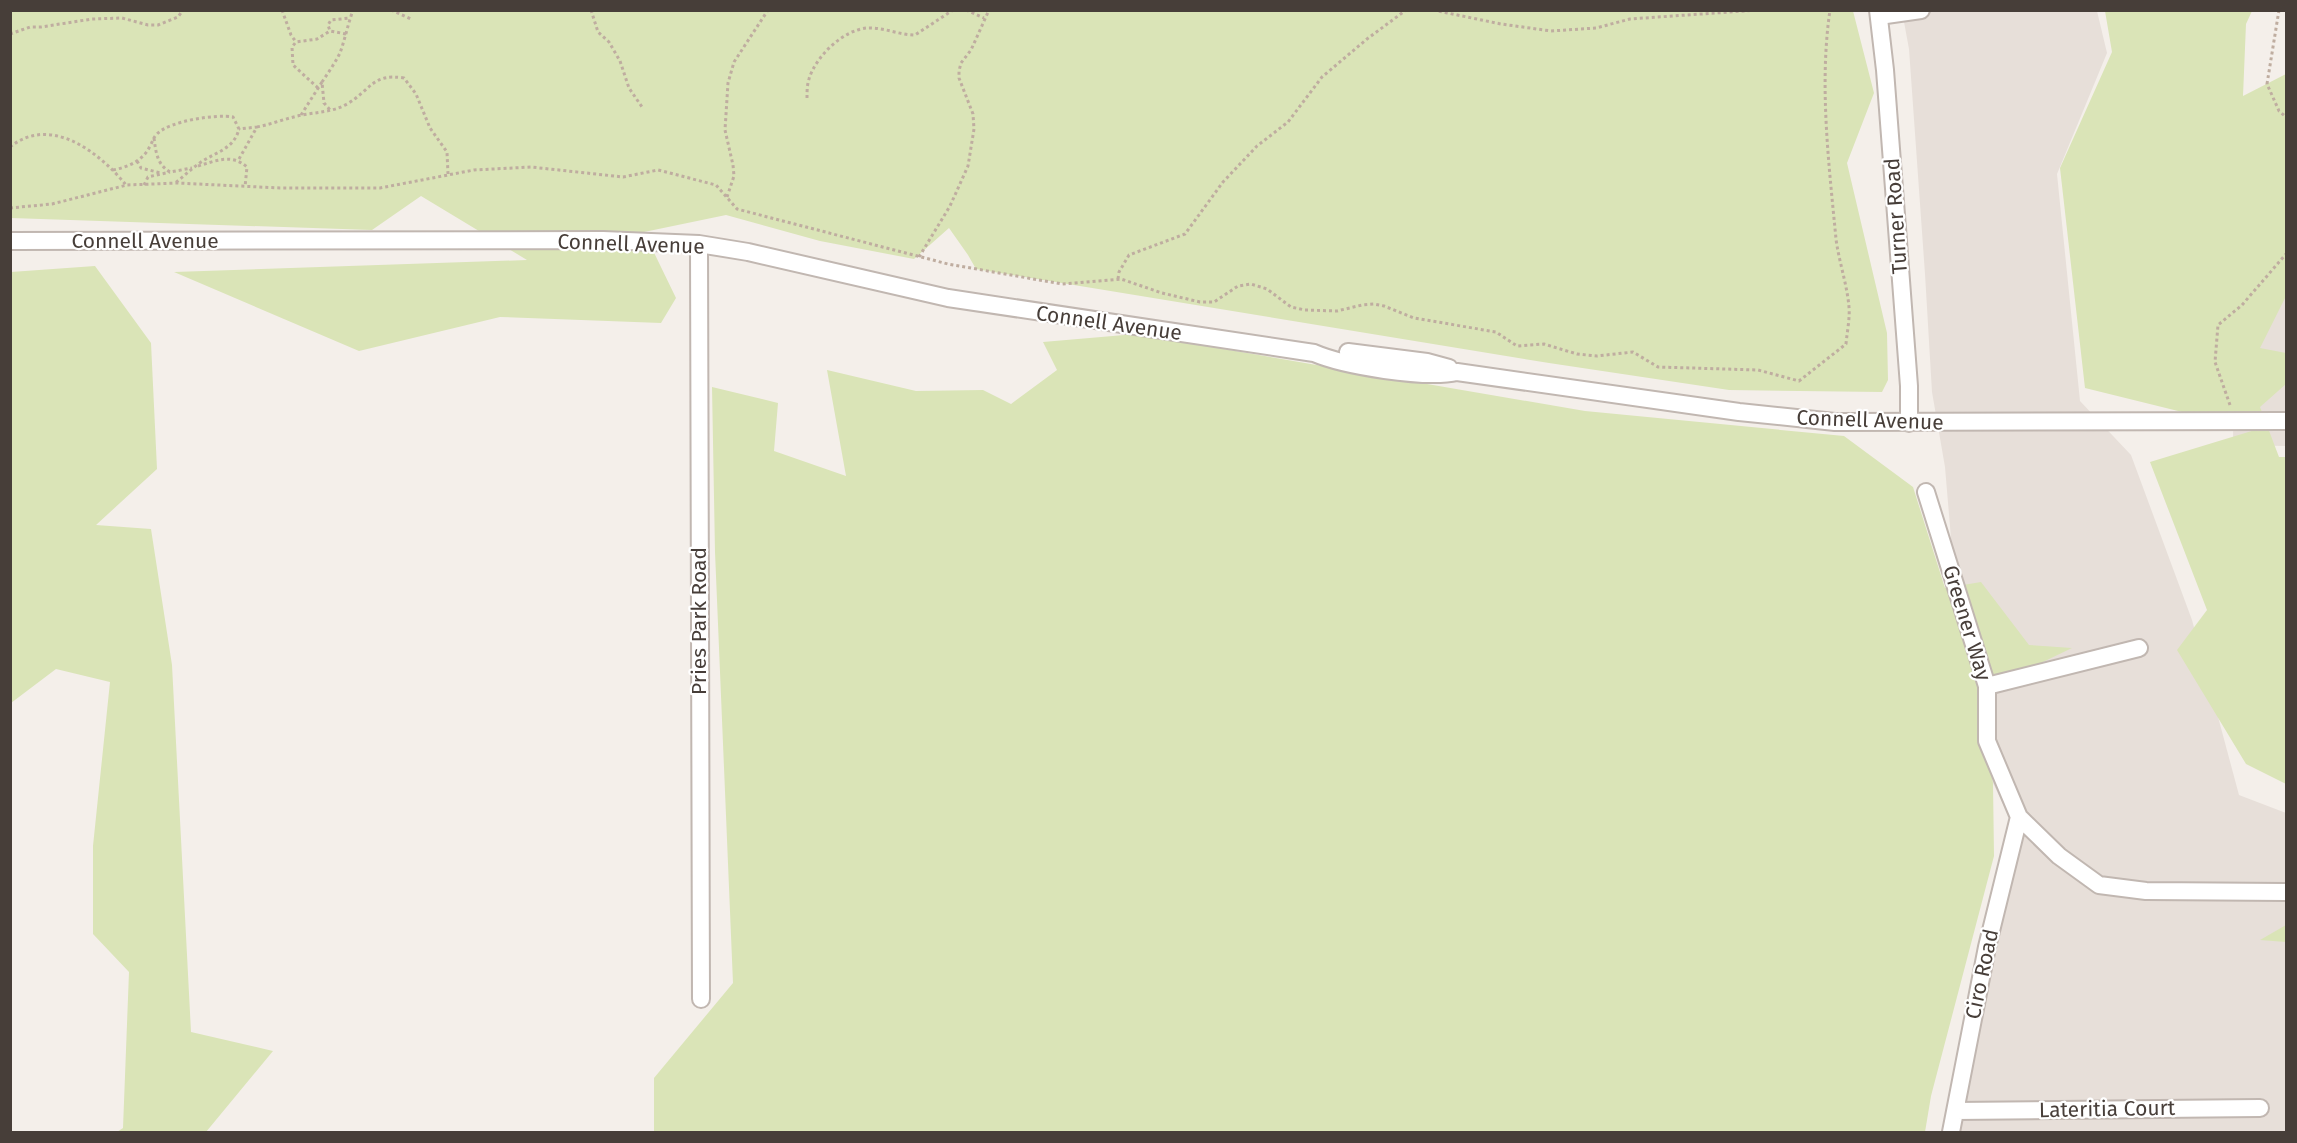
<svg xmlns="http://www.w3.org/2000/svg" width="2297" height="1143" font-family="'Fira Sans',sans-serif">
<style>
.residential{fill:#e7dfd9}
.green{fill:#dae4b7}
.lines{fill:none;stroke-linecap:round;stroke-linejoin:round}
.minor-casing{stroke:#c1b7b1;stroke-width:20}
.path{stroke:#bfada0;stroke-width:3;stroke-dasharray:3 3;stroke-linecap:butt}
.minor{stroke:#fff;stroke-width:16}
.labels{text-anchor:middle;stroke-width:4.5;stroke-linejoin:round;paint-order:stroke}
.street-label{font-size:21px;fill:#473e39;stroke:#fff}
</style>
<rect width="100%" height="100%" fill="#f4efea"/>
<path class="residential" d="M1902,11H2097L2107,53L2057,174L2080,401L2131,455L2192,620L2239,795L2286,813V1132H1945L2010,819L1967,728L1945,467L1932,392L1925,274L1909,49Z
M2286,276V446L2233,445L2234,343Z"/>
<path class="green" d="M11,11H1853L1874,93L1847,163L1887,333L1888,380L1882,392L1729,390L1549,363L976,269L968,255L949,228L914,259L820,241L726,215L644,232L676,298L661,323L500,317L359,351L174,272L527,260L421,196L372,230L11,218Z
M2105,11H2252L2246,24L2243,96L2286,74V296L2260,348L2286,353V384L2260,407L2279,457H2286V784L2246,764L2177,650L2207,610L2150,462L2255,430L2085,388L2060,168L2112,52Z
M95,266L151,343L157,469L96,525L151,529L172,665L191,1032L273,1051L206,1132H117L123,1128L129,972L93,934V846L110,682L56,669L11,703V272Z
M1136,334L1585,411L1844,436L1913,487L1945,588L1981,582L2029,645L2072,648L1977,694L1993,783L1994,856L1931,1096L1925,1132H654V1078L733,983L715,552L712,387L778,403L774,451L846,476L827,370L916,391L983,390L1011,404L1057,370L1043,342Z
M2286,925V942L2260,940Z"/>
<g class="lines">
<g class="minor-casing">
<path id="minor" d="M1878,10L1885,70L1909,386V423
M1879,16L1921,10
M10,241L603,240L699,244L748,252L948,298L1314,353C1344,366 1425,379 1457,372L1739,412L1835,422L2286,421
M699,244L701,999
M1348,352L1427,362L1449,368
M1926,492L1987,686V741L2019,817L2059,856L2099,885L2146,891L2286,892
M1987,686L2139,648
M1955,1111L2260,1108
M1951,1132L1987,947L2019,817"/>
</g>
<path class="path" d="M282,10L291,35L296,42
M391,10L411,19
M591,10L598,32L609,42L620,61L629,88L642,107
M966,10L984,18
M1433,10L1501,24L1551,31L1596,28L1630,19L1758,10
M2279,10L2267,84L2279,111L2286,117
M10,34L30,27H41L92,19L122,18L148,25H158L178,17L183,10
M346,34L330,31L328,25L331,20L350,18
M322,82C328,73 335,63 340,53C345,39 348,24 353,10
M318,88L293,65L292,47L296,42L317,39L330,31
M807,98C807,92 807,85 809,79C816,56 843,30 867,28C883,27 899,35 915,35L953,10
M301,115L322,82L324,103L331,111
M257,127C272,124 287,118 302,115C318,112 333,112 347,104C371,90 372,73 404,78L416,94L430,128L447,152L448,174
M154,138C156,153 157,164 170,172L192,168
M10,147C51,114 100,153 126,185
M239,159L257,127L239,129
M137,161L141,168L161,173
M198,166C216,161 231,153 247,167L245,187
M113,170C128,167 143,161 150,146C153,141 153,138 157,134C169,121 216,114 233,117L239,129C234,149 216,152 201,162C191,169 183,177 174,184
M144,185L148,177L170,172
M727,197L734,176L733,165L725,130L728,83L734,62L768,10
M10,208L52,204L127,185L177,183L280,188H380L474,170L531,167L623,177L658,170L716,185L737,209L948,264L1062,284L1121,279L1162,293L1200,302H1214L1238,286L1251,284L1267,289L1291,307L1305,310L1337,311L1362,305L1374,304L1384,306L1414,318L1496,332L1517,346L1544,344L1577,354L1597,356L1633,352L1658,367L1758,370L1799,381L1846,344C1847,332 1850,319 1849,307C1847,284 1839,262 1836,239C1829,165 1819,85 1830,10
M919,257L950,206L968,166L974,129L973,114L959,78V71L961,63L971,50L989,10
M1118,279L1119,272L1129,255L1185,234L1223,182L1257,146L1288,122L1322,77L1367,39L1406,10
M2230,405L2215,362L2218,325L2242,305L2286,254"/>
<use href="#minor" class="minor"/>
</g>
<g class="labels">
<g class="street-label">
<text transform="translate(1896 216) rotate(-94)" y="7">Turner Road</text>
<text x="145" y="248">Connell Avenue</text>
<text transform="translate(631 244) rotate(2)" y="7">Connell Avenue</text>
<text transform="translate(1109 323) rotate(8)" y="7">Connell Avenue</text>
<text transform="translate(1870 420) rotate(2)" y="7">Connell Avenue</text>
<text transform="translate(699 621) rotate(-90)" y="7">Pries Park Road</text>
<text transform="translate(1967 623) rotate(73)" y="7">Greener Way</text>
<text transform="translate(1982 974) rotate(-78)" y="7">Ciro Road</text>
<text transform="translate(2107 1109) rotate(-1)" y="7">Lateritia Court</text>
</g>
</g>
<rect width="2297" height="1143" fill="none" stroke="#473e39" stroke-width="24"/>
</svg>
